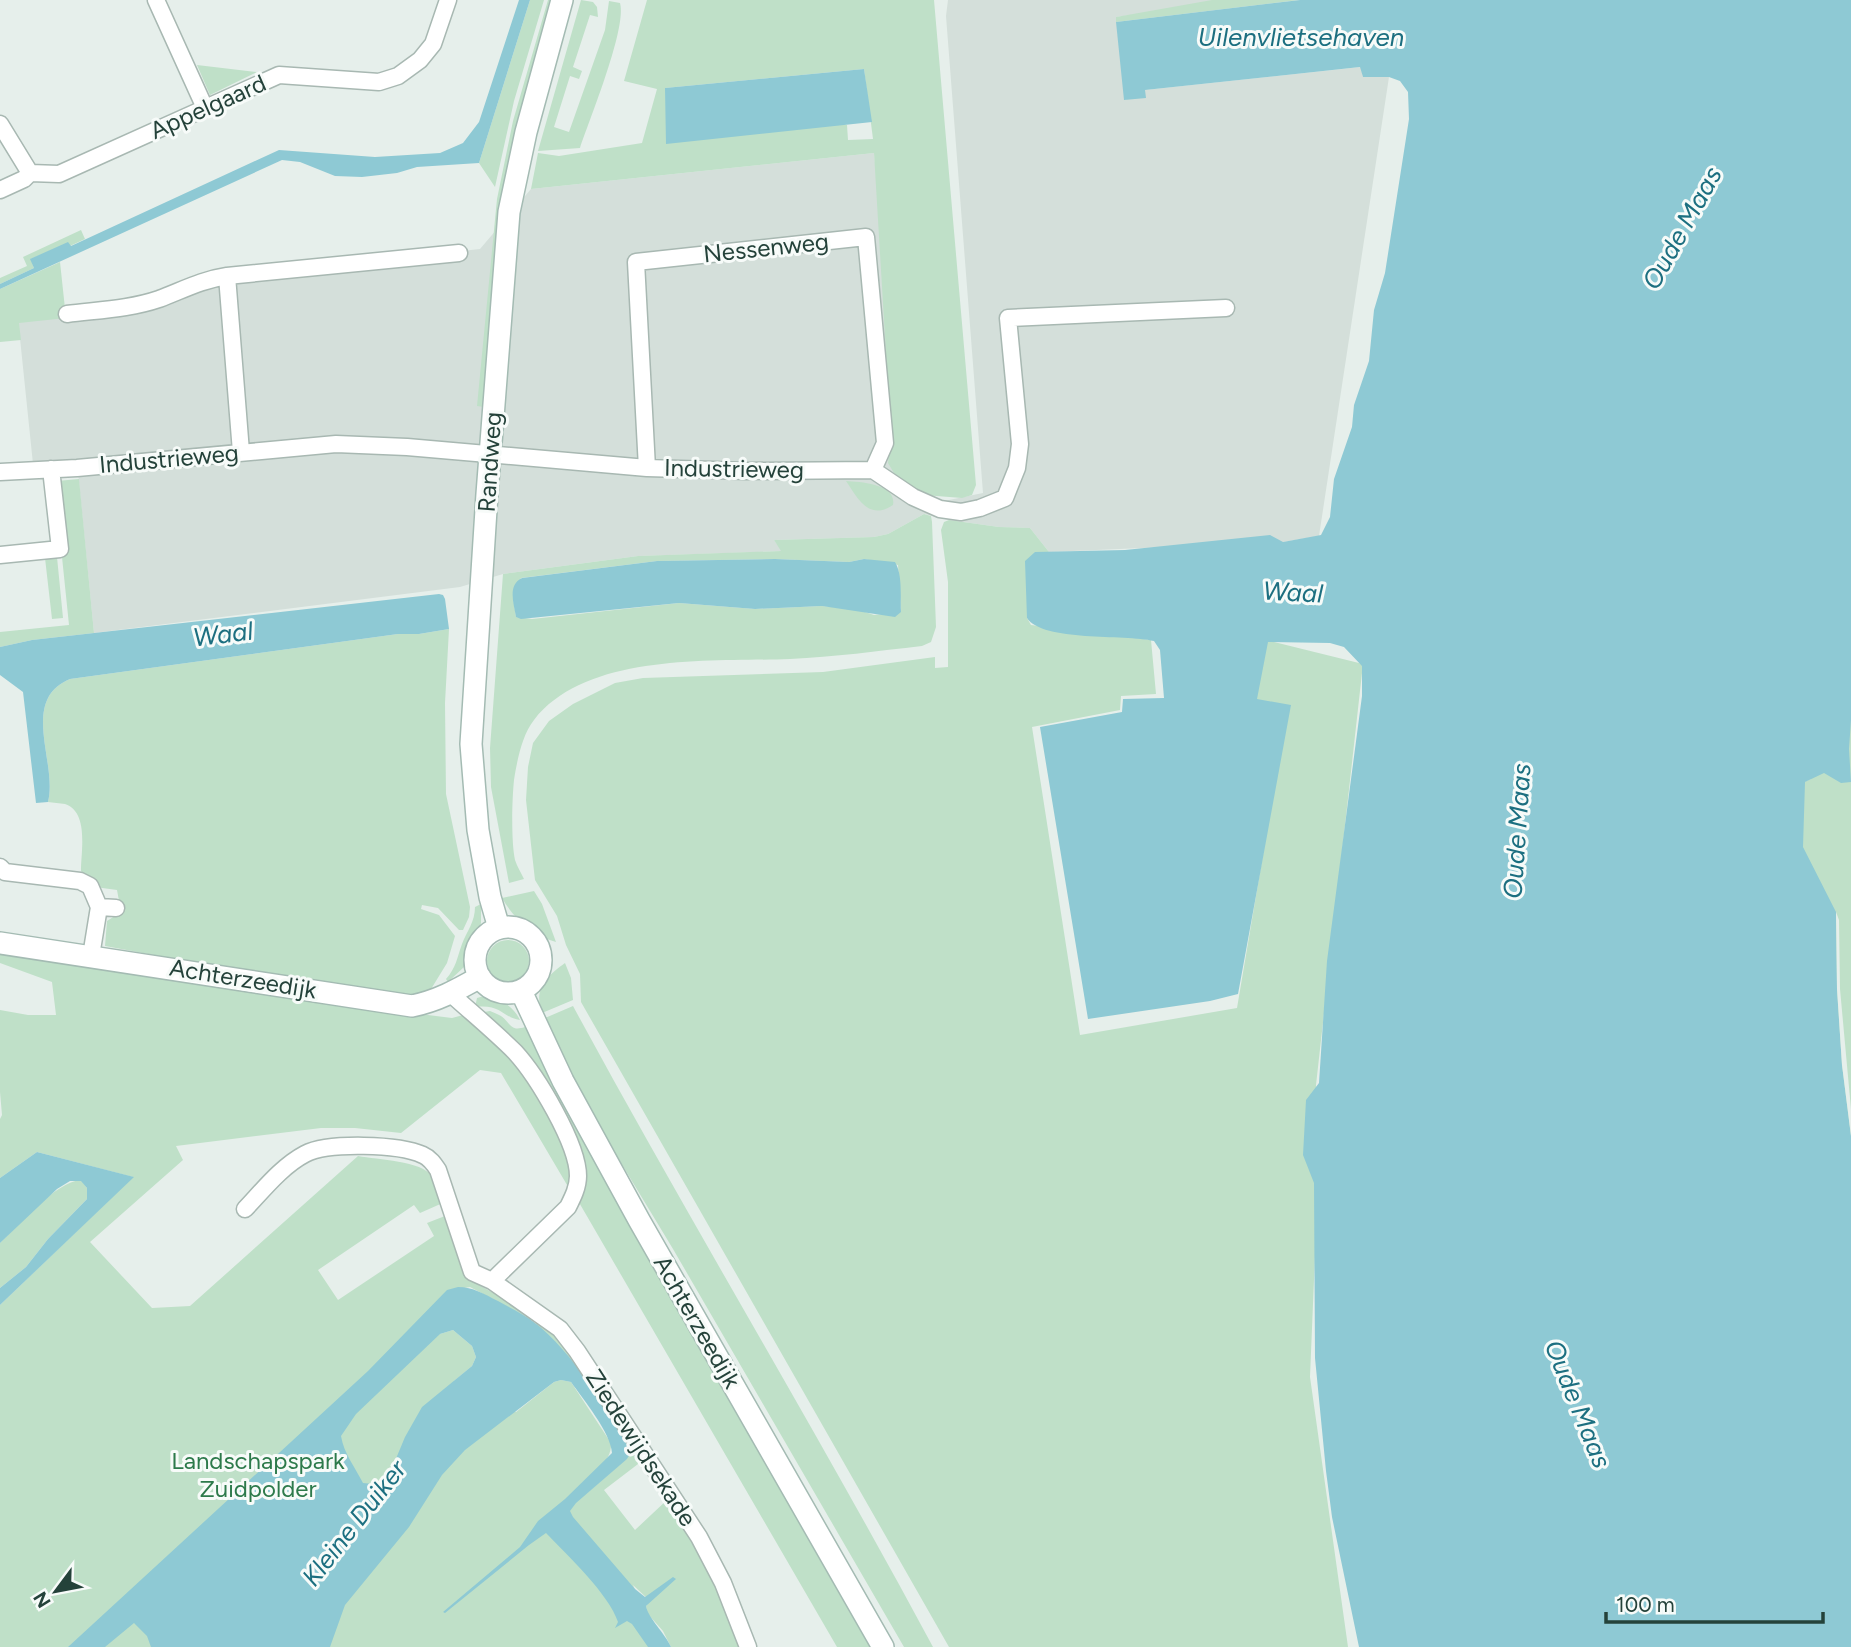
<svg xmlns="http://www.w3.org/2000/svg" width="1851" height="1647" font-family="Figtree,sans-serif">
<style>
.built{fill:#d4dfda}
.green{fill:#bfe0c8;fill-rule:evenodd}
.water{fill:#8ec9d4;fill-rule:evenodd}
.pier{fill:#e6efeb}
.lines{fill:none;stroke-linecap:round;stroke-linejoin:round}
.street-casing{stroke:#a8b8b2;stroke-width:19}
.secondary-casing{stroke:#a4bbb3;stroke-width:24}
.street{stroke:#fff;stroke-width:16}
.secondary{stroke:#fff;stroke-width:21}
.labels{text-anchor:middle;stroke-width:6;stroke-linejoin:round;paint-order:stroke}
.street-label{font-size:24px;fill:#24423a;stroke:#f7fbf9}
.park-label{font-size:24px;fill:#2d7a4b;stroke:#f7fbf9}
.water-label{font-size:26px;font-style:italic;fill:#1c6f80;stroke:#f7fbf9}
</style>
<rect width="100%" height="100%" fill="#e6efeb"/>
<path class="built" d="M948,0H1246L1116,17L1125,100L1145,90L1361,67L1363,77H1389L1319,536L1283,542L1049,552L1030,528L999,527L949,520L924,514L888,534L874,537L774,540L782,551L638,556L503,574L460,587L94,633L77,462L33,464L18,319L145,301L221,277L480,249L531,189L874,153L906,484L944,501L983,493L946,16Z"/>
<path class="green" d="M530,0H544L514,101L495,187L479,163Z
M548,0H555L484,407L477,406L497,199L513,121Z
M581,0L593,2L597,7L598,17L590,15L573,67L582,71L579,79L570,76L554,127L569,132L605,30L609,1L620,3C627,28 590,118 580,148L538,151Z
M647,0H934L976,485L972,495L962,498L924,495L894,473L888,463L891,437L874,153L531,189L538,153L559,156L642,143L657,89L624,81ZM864,69L873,139L848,140L847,125L665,88Z
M1212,0H1299L1116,22V17Z
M197,65L257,72L210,95Z
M81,230L85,239L70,246L68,243L31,259L34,268L0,284V278L27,266L23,257Z
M60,262L66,318L19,323L21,340L0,342V289Z
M79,479L94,633L32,640L0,647V632L69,625L62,557L65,556L57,481Z
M846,481C861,482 897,484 893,505C869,521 858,499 846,481Z
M1851,495V1334L1797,1001L1804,782L1811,779Z
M924,514L931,516L932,522L936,627L931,642L922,646C878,651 834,657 790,659C713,662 587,652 534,720C522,735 517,761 514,780C512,800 511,841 515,860C517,866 521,873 524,879L509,883L491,787L490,748L503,574L638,556L781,551L774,540L874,537L888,534ZM775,559L849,562L864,559L898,565L901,612L874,615L856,609L822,606L755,609L679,603L532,619L516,617L513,597L521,578L657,561Z
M949,520L999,527L1030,528L1049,552H1035L1027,618L1031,625L1151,640L1156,694L1121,696L1120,710L1032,727L1080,1035L1237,1008L1286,719L1252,710L1266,640L1363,664L1316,1085L1319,1158L1310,1377L1348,1647H949L581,1002L580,974L566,945L557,916L535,880L526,800L528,767L533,743L549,721L573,704L615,683L643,678L823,672L935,657V668L948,667V582L941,530L944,522Z
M57,557L63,618L52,619L45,558Z
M449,629L445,703L446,794L470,907L469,917L463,930H459L438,908L422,905L421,909L439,915L455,936L447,963L428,994L412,996L318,985L105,946L107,921L121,912L117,890L95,887L81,871C81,851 89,812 65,804C60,803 53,803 48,802C58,763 19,700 70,679L398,634H419Z
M534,891L542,904L556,942C534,936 513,918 502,898Z
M481,904V923L464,967L448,982L446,979C456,968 457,958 462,944C467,931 475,922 475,907Z
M487 961a21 21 0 1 1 42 0a21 21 0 1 1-42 0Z
M0,951L372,1008L452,1018L467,1014L511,1056L534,1086L566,1149L572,1170L570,1190L501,1073L480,1070L401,1133L355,1128H321L176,1146L183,1160L90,1242L152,1308L190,1306L358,1156C378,1160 421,1160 433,1177C438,1184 441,1194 445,1202L420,1213L414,1205L318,1270L338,1300L434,1236L427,1223L445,1216L475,1283L534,1315L556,1333L642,1461L604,1490L635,1530L668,1499L699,1550L742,1647H671L663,1631L647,1613L646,1606L650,1601L633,1585L661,1647H0V1305L133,1177L37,1152L0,1178V1119L2,1115L0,1092V1010L28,1015H56L52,982L0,963ZM470,1287L534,1321L627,1458L587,1493L582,1483C595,1472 612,1461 611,1443L571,1382L561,1380L554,1382L516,1412L454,1381L472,1366L476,1357L472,1346L453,1330L440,1334L436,1303L447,1291Z
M565,963L571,978L573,1000L542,1013C533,989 547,976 565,963Z
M484,996C500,998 513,1006 520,1020C501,1017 502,1004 475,1007L477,998Z
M573,1006C690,1222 817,1431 933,1647H904L673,1249L583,1100L545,1018Z
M490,1011C494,1013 498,1014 501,1016C511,1023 510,1032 525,1027L875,1647H837L577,1199L570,1136L478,1013Z
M81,1180L87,1188V1199L48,1239L26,1267L0,1288V1243C19,1225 55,1182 81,1180Z"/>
<path class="water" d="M519,0H530L479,163L417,167L397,173L362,177L335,176L300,162L282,160L0,289V284L34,268L30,259L68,242L71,246L279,150L375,157L440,153L463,143L479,122Z
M1300,0H1851V720L1849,749L1851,782L1841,783L1824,773L1805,782L1803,847L1836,912L1837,989L1842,1065L1851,1136V1647H1359L1332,1517L1326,1471L1315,1358L1314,1183L1303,1155L1306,1100L1319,1083L1327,961L1362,696V666L1344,647L1330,643L1268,642L1257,699L1291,705L1238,994L1210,1001L1088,1019L1040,727L1122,712L1123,699L1164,698L1160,650L1154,641C1124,634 1043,642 1027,618L1025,561L1035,552L1125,550L1270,535L1283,542L1321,535L1330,517L1334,479L1352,427L1354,405L1369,361L1374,310L1385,273L1409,119L1408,92L1400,81L1389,77H1363L1360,67L1145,90L1146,98L1124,100L1116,22Z
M864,69L872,122L666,144L665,88Z
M775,559L849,562L864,559L895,562C903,575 900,597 901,612L895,617L822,606L755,609L679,603L521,619L516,617C514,604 507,585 522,578L657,561Z
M439,594L443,595L445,599L449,629L419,634H398L70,679C19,700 58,763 48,802L36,803L23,692L0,675V647L32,640Z
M37,1152L134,1177L0,1305V1288L26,1267L48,1239L87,1199V1188L81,1181H70L57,1189L0,1243V1178Z
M458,1287C473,1287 484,1294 498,1301C510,1308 524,1314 535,1323C570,1349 611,1413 631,1452L627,1459L576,1503L570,1511L573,1517L635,1589L645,1597L673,1577L676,1579L646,1606C648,1618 665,1633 671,1647H648L632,1624L627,1621L615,1628L618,1622C609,1594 567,1555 546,1533L529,1545L445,1613L443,1612L520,1547L538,1521L565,1499L612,1453C611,1433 583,1399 571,1382L561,1380L554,1382L465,1450L442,1475L409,1527L345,1605L330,1647H151L147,1636L134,1623L105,1647H68L368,1371L447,1290ZM453,1330L472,1346L476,1357L472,1366L422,1407L405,1437L385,1485L363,1483C355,1467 344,1454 341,1436L356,1414L440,1334Z"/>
<path class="pier" d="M1836,912L1839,920L1840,989L1851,1109V1136L1842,1065L1837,989Z"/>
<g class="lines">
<g class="street-casing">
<path id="street" d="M156,0L205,108
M0,124L30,173L59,174L279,75L379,82L398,76L420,60L433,44L448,0
M0,190L24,179L30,173
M227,276L241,452
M67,314C98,310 130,309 159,299C183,290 201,280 227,276L459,253
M647,468L636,262L866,237L885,443L873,470
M0,472L77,468L336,444L407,447L647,468L747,471L873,470L913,497L940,509L961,512L980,508L1005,498L1017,468L1020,444L1008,318L1226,308
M0,555L60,549L51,469
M0,867L5,872L80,881L90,886L99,907
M91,956L99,907L116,908
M451,994C472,1013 495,1032 515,1052C537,1076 578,1144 578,1176C578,1187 573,1197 568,1207L492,1281L560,1329L577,1351L699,1537L723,1583L748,1647
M245,1209C263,1190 282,1166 305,1154C328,1142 399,1144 423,1155C430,1158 434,1164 438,1170L472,1272L492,1281"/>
</g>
<g class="secondary-casing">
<path id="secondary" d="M475 960a33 33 0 1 1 66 0a33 33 0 1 1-66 0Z
M499,928L490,897L478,830L471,744L487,494L509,212L526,132L562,0
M0,943L412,1006C437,1001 457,990 480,977
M521,991L563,1081L639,1220L883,1647"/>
</g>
<use href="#street" class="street"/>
<use href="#secondary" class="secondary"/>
</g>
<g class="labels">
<g class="street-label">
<text transform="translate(208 107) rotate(-24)" y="8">Appelgaard</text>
<text transform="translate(766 248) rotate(-6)" y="8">Nessenweg</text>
<text transform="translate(169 459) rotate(-5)" y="8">Industrieweg</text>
<text transform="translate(490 462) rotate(-86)" y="8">Randweg</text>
<text transform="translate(734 469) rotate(1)" y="8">Industrieweg</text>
<text transform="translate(243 979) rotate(9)" y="8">Achterzeedijk</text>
<text transform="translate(697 1322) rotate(60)" y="8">Achterzeedijk</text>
<text transform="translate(641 1448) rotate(57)" y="8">Ziedewijdsekade</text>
</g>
<g class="park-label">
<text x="258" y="1469">Landschapspark<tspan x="258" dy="28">Zuidpolder</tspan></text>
</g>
<g class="water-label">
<text x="1301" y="46">Uilenvlietsehaven</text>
<text transform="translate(1682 228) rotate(-61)" y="9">Oude Maas</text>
<text transform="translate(1293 592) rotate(3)" y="9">Waal</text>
<text transform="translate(223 634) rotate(-7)" y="9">Waal</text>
<text transform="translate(1517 831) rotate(-86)" y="9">Oude Maas</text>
<text transform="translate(1578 1404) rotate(68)" y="9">Oude Maas</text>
<text transform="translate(354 1523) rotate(-52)" y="9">Kleine Duiker</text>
</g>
</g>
<g transform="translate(56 1591) rotate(238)" stroke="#f7fbf9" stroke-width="5" paint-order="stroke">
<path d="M0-5L12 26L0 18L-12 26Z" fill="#24423a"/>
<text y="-10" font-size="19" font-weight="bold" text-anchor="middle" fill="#24423a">N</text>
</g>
<path d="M1606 1612v10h217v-10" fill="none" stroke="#24423a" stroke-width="3.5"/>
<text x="1616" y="1612" font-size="21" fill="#24423a" stroke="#f7fbf9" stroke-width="5" paint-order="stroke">100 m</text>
</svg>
